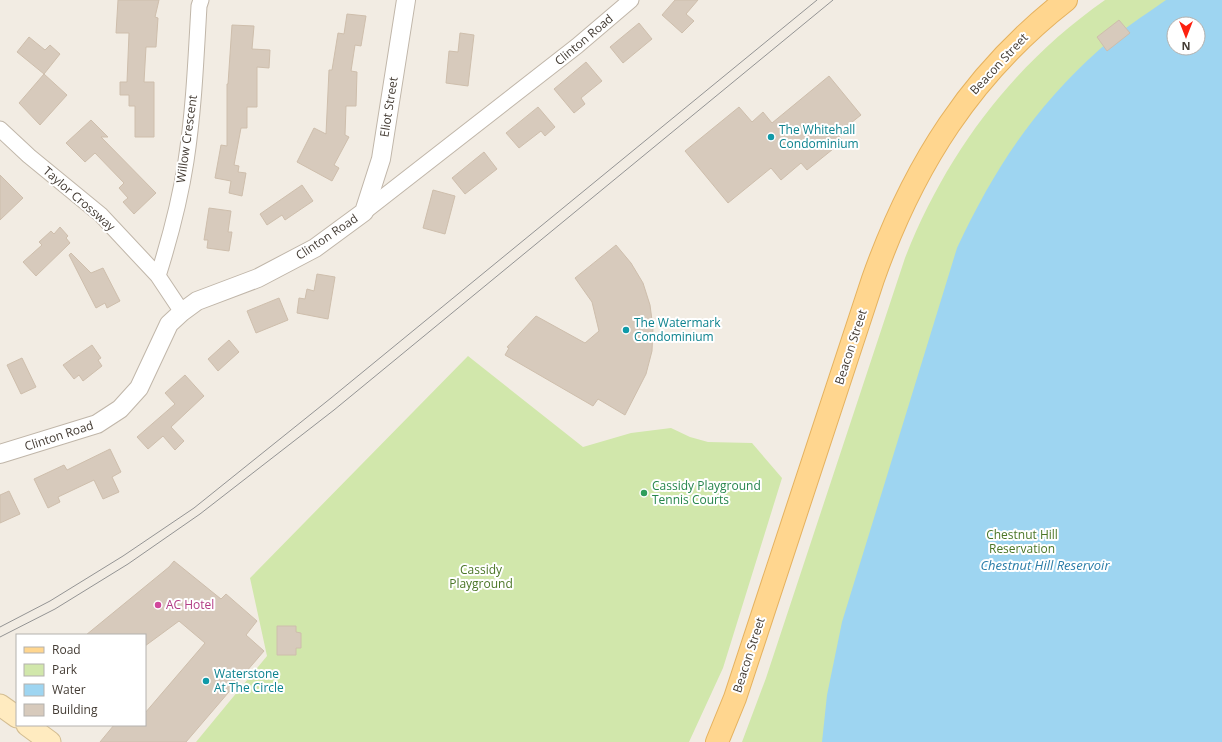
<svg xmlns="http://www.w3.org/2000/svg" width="1222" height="742" font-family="'Open Sans',sans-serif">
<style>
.green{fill:#d1e7ab;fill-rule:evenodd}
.water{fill:#9ed5f1;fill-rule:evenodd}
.building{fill:#d7cabc;stroke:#cebeac}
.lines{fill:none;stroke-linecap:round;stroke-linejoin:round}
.minor-casing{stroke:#c0b6a9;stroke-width:17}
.tertiary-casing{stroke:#c0b6a9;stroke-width:20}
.secondary-casing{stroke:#d3bd92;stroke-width:23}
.primary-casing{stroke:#e5b25f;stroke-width:24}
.minor{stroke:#fff;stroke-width:15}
.tertiary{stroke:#fff;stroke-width:18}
.secondary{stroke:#ffebc0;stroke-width:21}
.primary{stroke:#ffd68f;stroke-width:22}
.tram{stroke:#949494;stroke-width:1}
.culture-dot{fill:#0f9aa8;stroke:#fff;stroke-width:1.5}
.leisure-dot{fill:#2e9e5b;stroke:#fff;stroke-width:1.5}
.hotel-dot{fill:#d1479c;stroke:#fff;stroke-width:1.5}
.labels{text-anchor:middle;stroke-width:4;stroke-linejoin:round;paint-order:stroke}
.street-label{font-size:12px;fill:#443c34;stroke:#fff}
.culture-label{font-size:12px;fill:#0d838f;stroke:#fff;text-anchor:start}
.leisure-label{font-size:12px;fill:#27864d;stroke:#fff;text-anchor:start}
.park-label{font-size:12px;fill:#4b7627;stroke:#fff}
.hotel-label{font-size:12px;fill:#b23c85;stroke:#fff;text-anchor:start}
.water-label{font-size:13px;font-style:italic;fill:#2b7da8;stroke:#fff}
</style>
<rect width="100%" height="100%" fill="#f2ece3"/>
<path class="green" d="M1105,0H1222V742H742L766,678L905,258C946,154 1012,65 1105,0ZM1174,24H1198V48H1174Z
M468,356L583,447L631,433L671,428L690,437L708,442L752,443L782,478L723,668L689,742H196L267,656L250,578Z"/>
<path class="water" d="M1166,0H1222V742H822L827,695L842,622L957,248C994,169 1034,108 1100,49C1120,31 1143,16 1166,0ZM1174,24H1198V48H1174Z"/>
<path class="building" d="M118,0H159L155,17L158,18L156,47H146L144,82H154V137H135V106H129V95H120V82H127L129,33H116Z
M675,0H698L686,14L694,21L682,33L662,15Z
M347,14L366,16L361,46L355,45L351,71L357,72L356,106H346L345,135L349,137L334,165L339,168L332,181L297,162L314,128L326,134L329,70H332L338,33L344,34Z
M1119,20L1130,33L1107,51L1097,37Z
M639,23L652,39L623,63L610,47Z
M232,25L254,26L252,49L270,50L269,68L257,67V107H247V128H241L234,165L239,166L238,172L246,173L242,196L229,193L231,181L215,178L221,145L227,146V84H228Z
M460,33L474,35L468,86L446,83L449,51L458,52Z
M29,37L45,50L50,45L60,54L44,74L17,52Z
M586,62L602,81L581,98L585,104L574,113L554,89Z
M44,74L67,95L40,125L19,103Z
M829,76L861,115L837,134L843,141L807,170L801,163L781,180L771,168L728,203L685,151L739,107L752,122L763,112L772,123Z
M538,107L555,127L545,136L541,131L519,148L506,133Z
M91,120L108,137H101L156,193L134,214L123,202L128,198L119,188L124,183L95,153L85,162L66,143Z
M484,152L497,169L465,194L452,178Z
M0,175L23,198L0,220Z
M302,185L313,201L285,220L282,215L267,225L260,214Z
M433,190L455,196L445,234L423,228Z
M209,208L231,211L228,232H232L229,251L207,248L208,240H204Z
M60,227L68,236L66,238L70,243L36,276L23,262L42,245L39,242L51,231L54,234Z
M616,245L631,263L643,283L650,305L653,328L652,351L646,374L625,415L598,399L593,406L505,355L509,348L507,347L536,316L585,343L599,331L592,302L575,278Z
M71,253L91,273L103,268L120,301L107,308L105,303L96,308L69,255Z
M317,274L335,277L328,319L297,313L299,298L305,299L307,289L314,291Z
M279,298L288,320L256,333L247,311Z
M229,340L239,352L218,371L208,359Z
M92,345L101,358L98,360L102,366L83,381L79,375L74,379L63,365Z
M22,358L36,387L21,394L7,365Z
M185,375L204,396L171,427L184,441L175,450L163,436L148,449L137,437L175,404L165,393Z
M110,449L121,472L112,477L119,492L103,499L94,480L58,497L60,502L48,508L34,479L64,465L67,470Z
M9,491L20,514L0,523V495Z
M174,561L221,599L226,594L257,621L246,635L264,651L186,742H100L114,725H145V713L205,643L179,621L145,646V635H86L169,567Z
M277,626H296V632L301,633V648H296V655H277Z"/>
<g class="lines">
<g class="minor-casing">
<path id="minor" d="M0,129L29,156L101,215L158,276L182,312
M364,212L577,46L631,0
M158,276C170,238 180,200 186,161C194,109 196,57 199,6L201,0"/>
</g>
<g class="tertiary-casing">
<path id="tertiary" d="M0,454L97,424L120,409L139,388L169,324L182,312L197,301L258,278L315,248L364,212L381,159L406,0"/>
</g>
<g class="secondary-casing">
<path id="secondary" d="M0,705L17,717
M27,725L50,742"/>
</g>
<g class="primary-casing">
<path id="primary" d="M717,742L735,698L873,279C913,166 971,74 1066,0"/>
</g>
<use href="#minor" class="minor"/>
<use href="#tertiary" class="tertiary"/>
<use href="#secondary" class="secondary"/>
<use href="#primary" class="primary"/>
<path class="tram" d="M0,627L50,601L123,556L194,508L331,398L817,0
M0,637L55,609L128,564L200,514L334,410L833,0"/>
</g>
<g class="culture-dot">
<circle cx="771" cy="137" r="4"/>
<circle cx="626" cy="330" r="4"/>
<circle cx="206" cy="681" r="4"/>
</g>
<circle class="leisure-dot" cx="644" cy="493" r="4"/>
<circle class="hotel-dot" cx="158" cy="605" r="4"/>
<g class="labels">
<g class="street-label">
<text transform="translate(584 40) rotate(-40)" y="4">Clinton Road</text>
<text transform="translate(999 64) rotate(-47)" y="4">Beacon Street</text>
<text transform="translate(389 107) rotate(-81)" y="4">Eliot Street</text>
<text transform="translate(187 139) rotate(-82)" y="4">Willow Crescent</text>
<text transform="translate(79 199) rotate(41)" y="4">Taylor Crossway</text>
<text transform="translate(327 237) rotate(-34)" y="4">Clinton Road</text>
<text transform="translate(851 347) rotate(-72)" y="4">Beacon Street</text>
<text transform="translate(59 436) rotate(-18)" y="4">Clinton Road</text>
<text transform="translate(749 655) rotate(-72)" y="4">Beacon Street</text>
</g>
<g class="culture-label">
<text x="779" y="134">The Whitehall<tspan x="779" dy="14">Condominium</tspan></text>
<text x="634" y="327">The Watermark<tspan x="634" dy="14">Condominium</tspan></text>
<text x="214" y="678">Waterstone<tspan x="214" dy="14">At The Circle</tspan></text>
</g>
<g class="leisure-label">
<text x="652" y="490">Cassidy Playground<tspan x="652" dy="14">Tennis Courts</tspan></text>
</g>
<g class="park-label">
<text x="1022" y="539">Chestnut Hill<tspan x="1022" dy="14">Reservation</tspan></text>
<text x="481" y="574">Cassidy<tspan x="481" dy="14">Playground</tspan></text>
</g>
<g class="hotel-label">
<text x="166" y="609">AC Hotel</text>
</g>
<g class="water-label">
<text x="1045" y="570">Chestnut Hill Reservoir</text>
</g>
</g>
<rect x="16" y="634" width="130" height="92" fill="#ffffff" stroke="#b4b1ae"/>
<rect x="24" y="647" width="20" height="6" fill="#ffd68f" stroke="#b4b1ae"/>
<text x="52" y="654" font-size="12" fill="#443c34">Road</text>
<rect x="24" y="664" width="20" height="12" fill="#d1e7ab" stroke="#b4b1ae"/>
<text x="52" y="674" font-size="12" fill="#443c34">Park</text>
<rect x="24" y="684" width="20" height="12" fill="#9ed5f1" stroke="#b4b1ae"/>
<text x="52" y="694" font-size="12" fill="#443c34">Water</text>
<rect x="24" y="704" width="20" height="12" fill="#d7cabc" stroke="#b4b1ae"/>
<text x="52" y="714" font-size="12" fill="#443c34">Building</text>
<g transform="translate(1186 36) rotate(180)"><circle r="19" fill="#ffffff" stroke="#b4b1ae"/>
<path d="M0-3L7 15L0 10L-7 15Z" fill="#fd2110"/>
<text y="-6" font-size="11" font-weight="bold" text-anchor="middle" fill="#443c34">N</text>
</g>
</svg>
